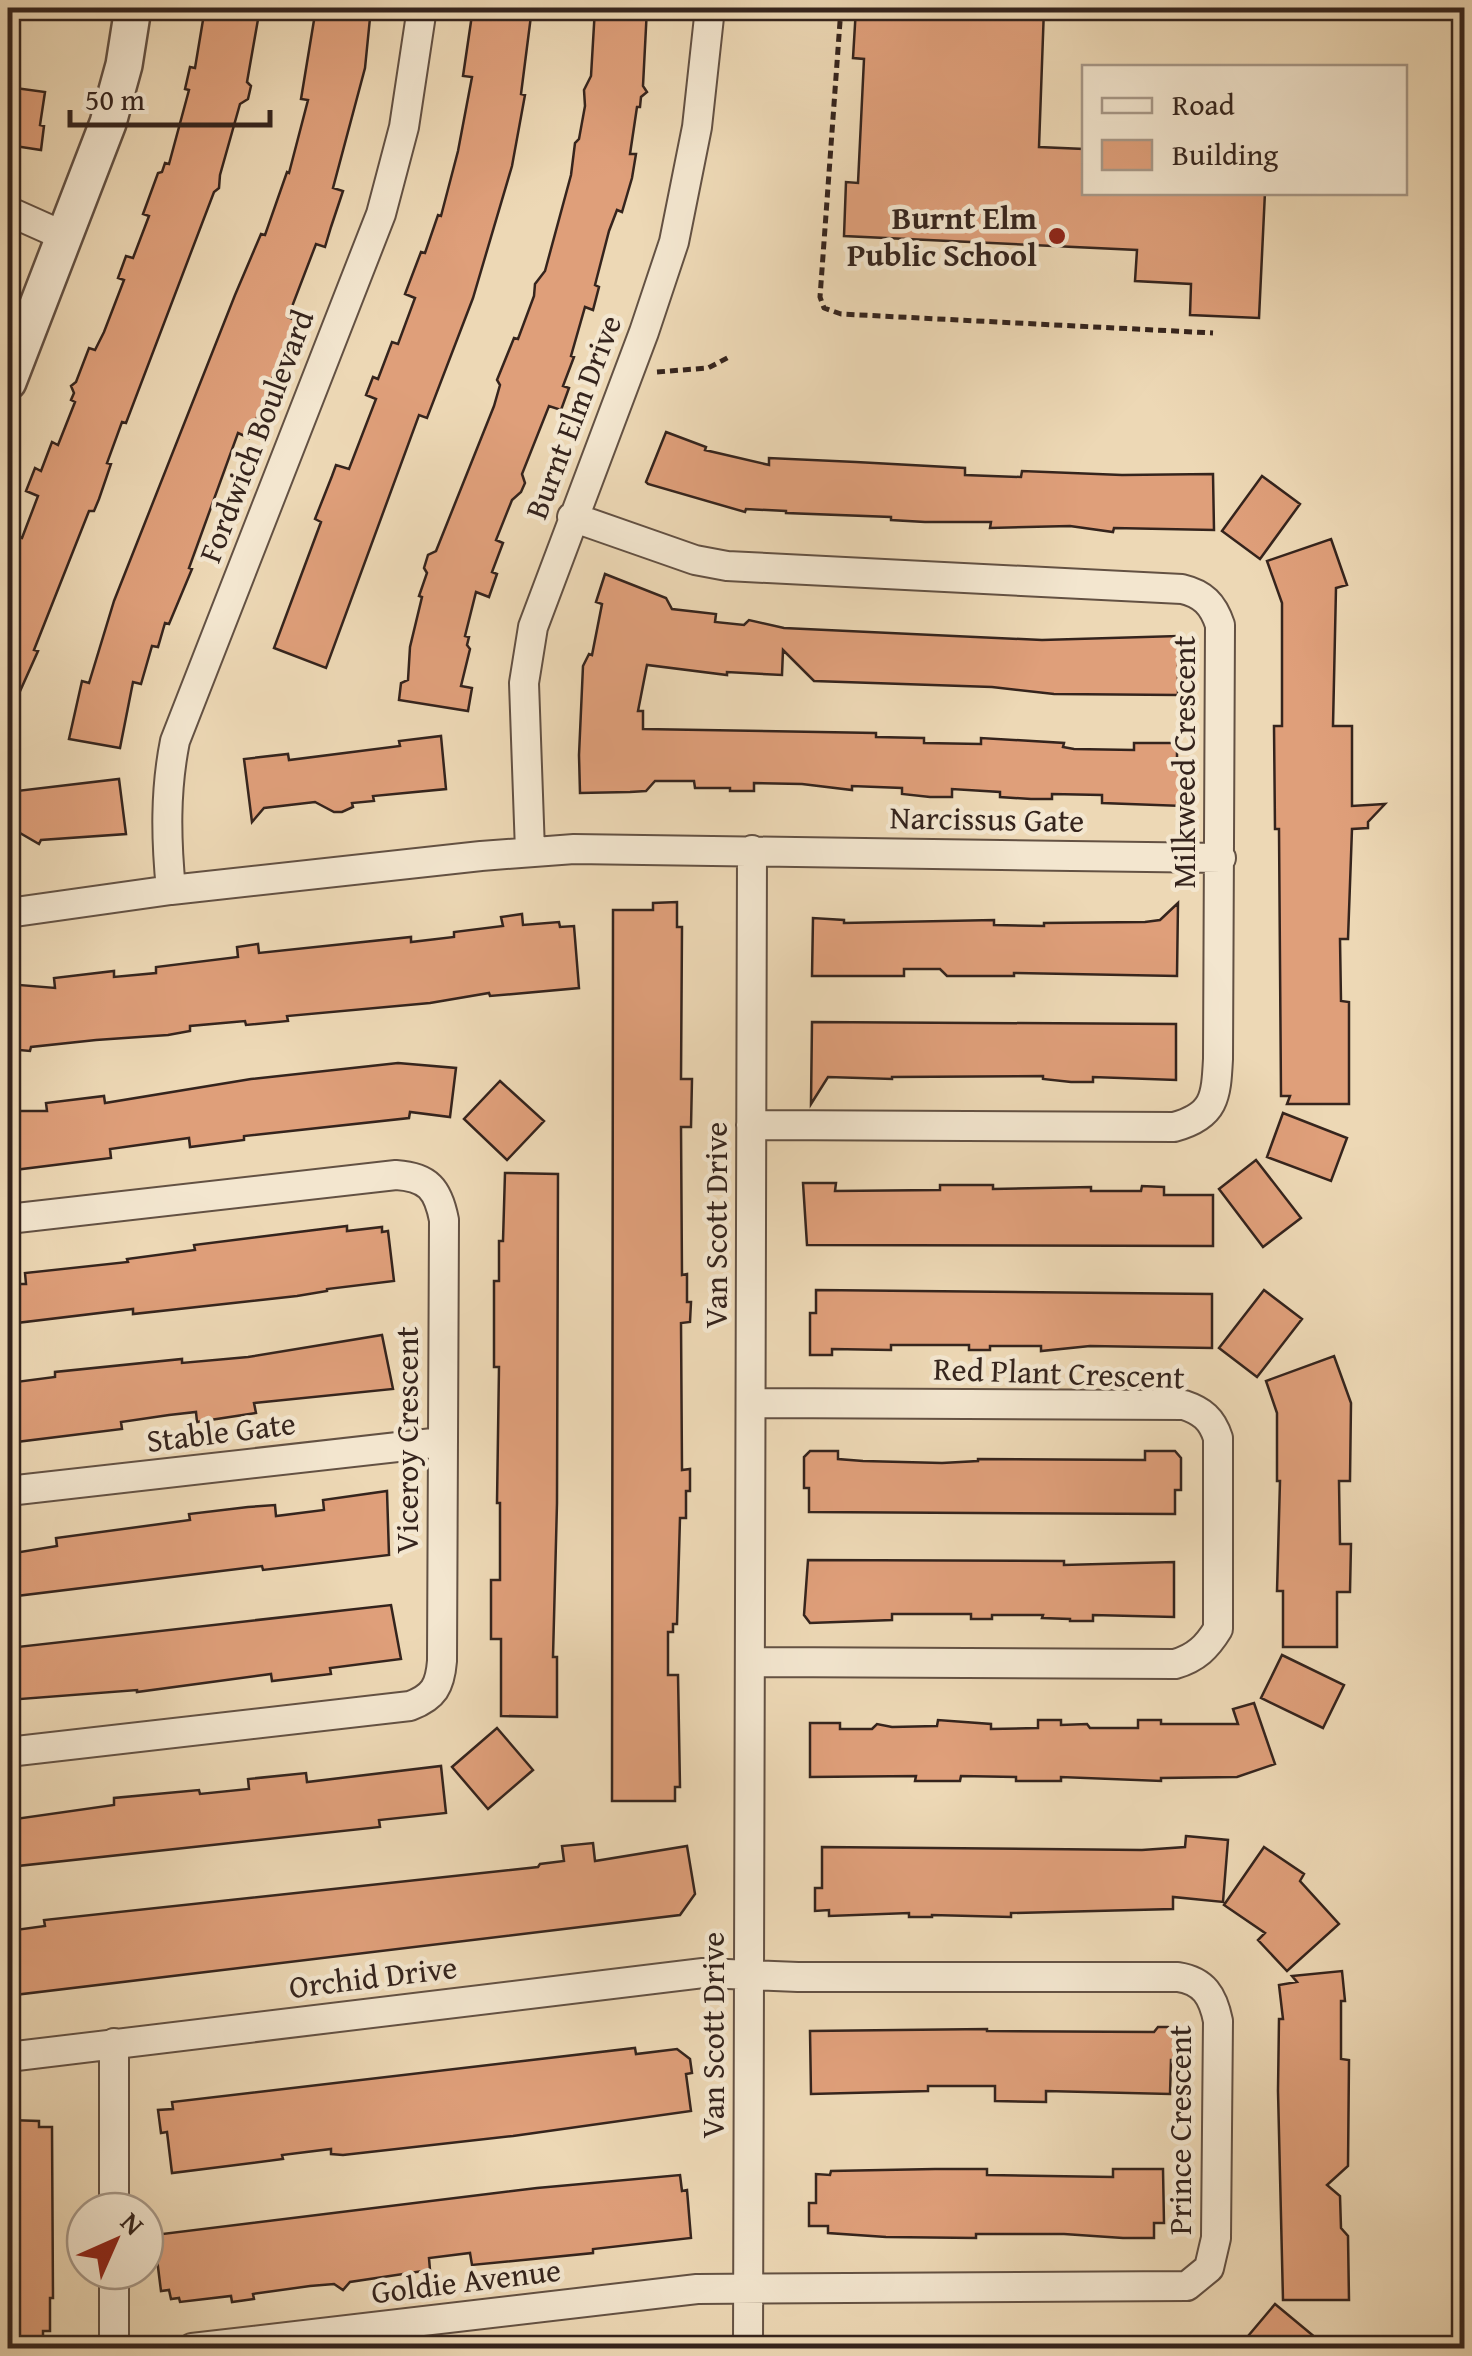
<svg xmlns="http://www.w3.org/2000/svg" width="1472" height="2356" font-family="'Gentium Book Plus',serif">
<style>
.building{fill:#df9f7a;stroke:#35241d;stroke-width:2.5}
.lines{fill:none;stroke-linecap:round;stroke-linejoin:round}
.minor-casing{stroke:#635143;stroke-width:32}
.tertiary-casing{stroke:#635143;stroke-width:40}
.path{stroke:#35241d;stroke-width:5;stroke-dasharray:8 5;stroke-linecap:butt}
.minor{stroke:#f3e6cf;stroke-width:28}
.tertiary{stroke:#f3e6cf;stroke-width:35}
.poi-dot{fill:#8f2418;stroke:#f3e6cf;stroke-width:4}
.labels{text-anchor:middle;stroke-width:9;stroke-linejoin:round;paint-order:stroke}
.poi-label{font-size:32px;font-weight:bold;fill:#35241d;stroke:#f3e6cf;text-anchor:end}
.street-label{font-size:32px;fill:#35241d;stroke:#f3e6cf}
</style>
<rect width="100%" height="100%" fill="#edd8b5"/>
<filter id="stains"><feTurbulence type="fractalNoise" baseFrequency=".002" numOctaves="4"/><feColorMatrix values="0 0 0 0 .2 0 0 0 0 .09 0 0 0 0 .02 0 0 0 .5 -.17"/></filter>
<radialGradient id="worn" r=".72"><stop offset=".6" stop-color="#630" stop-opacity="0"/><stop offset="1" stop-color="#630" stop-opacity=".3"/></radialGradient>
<path class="building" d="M205,8H260L247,82L251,86L248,99L240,104L220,175L219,188L214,192L126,423L122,422L107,463L111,464L99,499L94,511H89L34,650L38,651L8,718V575L13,563L8,547L15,544L18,537L22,538L38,496L26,491L35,468L41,471L52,442L58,445L75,402L71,400L74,393L71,386L76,382L89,348L95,350L104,332L124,280L118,278L126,256L133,258L149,216L143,214L158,173L162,172L165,163L169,164L189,90L185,89L190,67L195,68Z
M316,8H367L366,18H370L365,68L333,188L343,191L331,227L325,247L316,244L288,317L295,320L249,438L238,433L189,568L192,569L169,624L165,623L158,647L152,646L141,684L133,682L120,748L69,739L82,681L89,683L114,601L235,295L261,234L265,235L287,172L289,173L308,100L301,99Z
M473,8H532L521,94L525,95L512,166L473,298L427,418L419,415L326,668L274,648L321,522L315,519L332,476L336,465L349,469L376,399L366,395L373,377L378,379L392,342L398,344L415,298L405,294L421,252L425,253L438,215L441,216L458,151L472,77L463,76Z
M595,8H647L643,86L647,92L641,97L640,107H637L630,154H636L632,178L622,212L617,210L609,231L595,285L599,287L593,310L585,307L571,356L574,357L563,386L569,388L561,410L549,406L522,474L525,483L521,492L512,500L496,540L503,543L492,572L497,574L489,597L476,592L465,636L469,637L467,645L470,649L461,686L472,688L468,711L399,700L401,683L408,680L410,647L422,597L419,596L427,573L424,568L428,555L436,551L494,406L500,385L497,380L514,338L518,339L534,296L535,284L545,271L571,175L575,143L579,139L585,106L584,90L591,76Z
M856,8H1044L1039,147L1084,149V192H1265L1259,318L1190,315L1191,284L1135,281L1137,250L844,236L846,182L858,183L864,59L853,58Z
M8,87L45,92L40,125L44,126L41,150L8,145Z
M666,432L706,447L705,450L769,465V458L856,462L965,468V475L1021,477L1022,471L1122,475L1213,474L1214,530L1114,528L1113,532L1070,526L990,528L991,522H925L891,520V517L786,513V511L746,509L745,512L648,484L646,482Z
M1262,476L1300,504L1260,559L1222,531Z
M1331,539L1347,585L1336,588L1333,726H1352V806L1385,804L1368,822V828L1352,829L1348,939H1340L1341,1001L1349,1002V1104H1287L1290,1096H1281L1279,829H1275L1274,726H1282V603L1267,561Z
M605,574L666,598L672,609L716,614L715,622L744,625L749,620L784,628L1042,640L1178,636V695L1054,694L992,687L814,681L783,650L782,675L727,672V675L647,665L638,711H643V729L876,733V737L924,738V743L981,744V738L1064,743L1063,747L1074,749L1134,750V743H1177V765H1182L1183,806L1102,803V795L1052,794V799H1031L1000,797V792L952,789V797H930L902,794V788L852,786V790L802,784L754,783V791H730V788H695L694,781H655L646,791L630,792L580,793L579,755L583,666L589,654L592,655L602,604L596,602Z
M441,736L446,789L373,796L374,801L352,803L353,807L342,812H334L315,802L264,808L252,822L244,759L288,754L289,760L400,746L399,741Z
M119,779L126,834L41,840L39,844L8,826V792Z
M677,902V927H682L681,1079H692L691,1127H681L682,1275L687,1274V1302H691L690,1322L681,1323L682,1470L690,1469V1491H686V1518H680L677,1624H673V1632H668V1675H678L680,1787H675V1801H612L613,910H653V903Z
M1178,903L1177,976L1014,973V976H947L940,969H904V976H812L813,918L844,920V923L994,920V925L1044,926V923L1145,922L1160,920Z
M522,914L523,925L559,922L560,927L574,926L579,988L490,996L489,993L430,1003L287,1016L288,1021L246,1025L245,1021L190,1026V1031L168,1035L96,1040L31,1047L30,1051L8,1049V984L55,988L54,978L114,971V977L156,973V967L238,957L237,947L258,944L259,953L411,937V942L454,937V932L503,926L501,917Z
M812,1022L1176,1024V1080L1093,1077V1082H1071L1043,1079V1076L892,1077V1079L828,1077L811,1104Z
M398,1063L456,1068L450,1117L410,1112L409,1118L244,1136V1140L190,1147L189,1138L110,1149L111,1158L14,1170V1151H8V1111H47L46,1103L104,1096L105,1103L251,1079Z
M500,1081L544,1121L507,1160L464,1119Z
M1283,1113L1347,1138L1331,1181L1267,1157Z
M1256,1160L1301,1218L1263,1247L1219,1189Z
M505,1173L558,1174L557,1503L553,1657H557V1717L501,1716V1639H491V1580H500V1503H497L499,1367H494V1281H499V1241H503Z
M803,1183H836L835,1191L940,1190V1185H993V1189L1091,1187V1191H1141L1142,1186L1164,1187V1195H1213V1246L807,1245Z
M347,1226V1231L382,1227V1232L388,1231L394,1281L327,1289V1291L297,1296L133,1314V1309L8,1324V1284H26L25,1273L128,1262L127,1259L195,1250L194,1245Z
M816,1290L1212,1294V1348L1090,1346L1041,1351V1346H990V1350H969V1345H891V1350L832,1349V1355H810V1313H816Z
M1264,1290L1302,1319L1257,1377L1219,1348Z
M382,1335L393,1389L254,1403L256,1413L197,1422L196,1412L169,1415L121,1422L122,1429L8,1443V1383L55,1377V1372L182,1359V1363L248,1357Z
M1334,1356L1351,1403L1350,1481H1339L1340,1544H1351L1350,1592H1337V1647H1283V1591H1277L1280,1481H1277V1413L1266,1381Z
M810,1451H838V1459L863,1461L942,1463L978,1461V1459L1145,1460V1451H1175L1181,1458V1490H1175V1514L809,1512V1488H804V1457Z
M387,1491L389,1555L263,1570L262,1566L8,1597V1554L57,1546L56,1538L190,1520L189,1514L248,1507L275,1505L276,1516L324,1510L323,1500Z
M808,1560L1064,1561V1565L1174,1562V1617L1093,1615V1621H1070V1619L1042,1618L1043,1615H992V1619H971V1614H892V1620L810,1623L804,1615Z
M391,1605L401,1659L330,1668L331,1674L272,1681L271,1674L137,1692V1690L8,1700V1648Z
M1282,1655L1344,1685L1323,1728L1261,1698Z
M1254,1703L1275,1764L1237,1777L1161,1778V1781L1061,1777V1781H1016V1777L961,1776L960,1781H915L916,1776L810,1777V1723H840V1729H872L877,1724L892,1727L937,1726L938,1720L991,1724V1729L1038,1728V1720H1061V1725L1087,1724L1090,1728H1138V1720H1161V1724H1238L1233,1709Z
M497,1728L533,1770L488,1809L452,1767Z
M441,1766L446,1813L379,1820L380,1827L8,1867V1820L114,1805V1798L199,1790L200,1794L249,1789L248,1779L306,1773L307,1782Z
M1186,1836L1228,1840L1223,1902L1173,1897V1909L1011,1913V1917L932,1915V1917H909V1913L829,1916V1910L815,1911V1888H822V1847L1142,1850L1185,1847Z
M593,1843L595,1861L687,1846L695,1894L680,1915L14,1995L8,1931L45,1926L44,1920L538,1867L540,1864L564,1861L562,1846Z
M1264,1847L1304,1874L1300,1881L1339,1924L1287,1971L1258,1940L1265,1933L1224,1905Z
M1342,1971L1345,2001H1341V2059L1349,2060L1348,2166L1327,2185L1340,2196L1341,2228L1348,2236L1349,2300H1283L1278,2091L1279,2019H1283L1279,1985L1297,1982L1292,1976Z
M1158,2027H1168L1177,2036V2060H1171L1170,2094L1046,2091V2102L995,2101V2086H928V2091L811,2094L810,2031L987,2029V2031L1154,2032Z
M635,2048L636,2054L677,2049L690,2059L692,2073L686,2074L691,2111L513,2136L343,2155L331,2154V2149L282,2155L283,2159L172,2173L167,2132L161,2133L158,2110L173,2109L172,2102Z
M8,2120L39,2121V2127H52L53,2298H50V2331H43V2347H8Z
M935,2169H987V2175L1113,2177V2169H1163L1164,2223H1154V2238H1123L1064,2234H976V2238L886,2237L828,2233V2226H809V2203H816V2174L830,2175L831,2171Z
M680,2175L682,2191L687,2190L691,2238L593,2249V2253L472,2265L470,2253L429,2258L430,2270L350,2282L343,2290L334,2284L310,2286L253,2294L254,2299L232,2302L231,2296L180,2302L179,2298L171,2299L169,2290L161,2291L154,2235L537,2188Z
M1275,2304L1328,2348H1238Z"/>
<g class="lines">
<g class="minor-casing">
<path id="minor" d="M8,211L64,236
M572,517L695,560L727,566L1182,589C1203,594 1213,604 1220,625L1218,1059C1216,1097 1215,1116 1174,1127L751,1125
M530,851L524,683L533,627L644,332L674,242L697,127L710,8
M171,890C166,839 165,791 175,741L381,214L404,127L422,8
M8,913L171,890L481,856L574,849L1221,858
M8,1219L396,1175C428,1177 438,1189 444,1220L442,1661C440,1686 434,1697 410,1706L8,1752
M8,1491L442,1442
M750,1662L1175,1664C1196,1658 1207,1647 1218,1629V1438C1212,1419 1202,1411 1184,1405L751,1403
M8,2057L703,1973L798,1977H1178C1204,1981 1213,1996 1218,2021L1216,2238L1209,2268L1187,2286L697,2289L192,2348
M114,2211V2043
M114,2348V2271
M748,2348L752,850"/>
</g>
<g class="tertiary-casing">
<path id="tertiary" d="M8,382L108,123L124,65L133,8"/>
</g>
<path class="path" d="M841,8L820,297L824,308L841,314L1213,333
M1056,8V10
M657,372L708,368L731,356"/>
<use href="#minor" class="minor"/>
<use href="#tertiary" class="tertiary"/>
</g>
<circle class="poi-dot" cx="1057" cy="236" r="10"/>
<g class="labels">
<g class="poi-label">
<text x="1037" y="229">Burnt Elm<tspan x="1037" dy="37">Public School</tspan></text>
</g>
<g class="street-label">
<text transform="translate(573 417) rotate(-69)" y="11">Burnt Elm Drive</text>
<text transform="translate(256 436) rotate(-69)" y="11">Fordwich Boulevard</text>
<text transform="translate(1184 762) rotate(-90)" y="11">Milkweed Crescent</text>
<text transform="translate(987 819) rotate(1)" y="11">Narcissus Gate</text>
<text transform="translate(716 1225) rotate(-90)" y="11">Van Scott Drive</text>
<text transform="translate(1059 1373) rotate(2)" y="11">Red Plant Crescent</text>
<text transform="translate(221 1432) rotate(-7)" y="11">Stable Gate</text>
<text transform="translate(407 1440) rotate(-90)" y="11">Viceroy Crescent</text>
<text transform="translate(373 1977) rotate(-7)" y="11">Orchid Drive</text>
<text transform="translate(713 2035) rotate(-90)" y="11">Van Scott Drive</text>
<text transform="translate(1180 2130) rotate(-90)" y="11">Prince Crescent</text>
<text transform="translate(466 2281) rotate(-7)" y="11">Goldie Avenue</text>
</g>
</g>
<rect width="1472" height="2356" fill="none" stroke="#edd8b5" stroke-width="40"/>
<rect x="10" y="10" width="1452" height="2336" fill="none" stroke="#35241d" stroke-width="5"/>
<rect x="20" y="20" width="1432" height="2316" fill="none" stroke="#35241d" stroke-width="2.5"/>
<rect x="1082" y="65" width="325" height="130" fill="#f3e6cf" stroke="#a79888" stroke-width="2.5"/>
<rect x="1102" y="98" width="50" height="15" fill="#f3e6cf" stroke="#a79888" stroke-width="2.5"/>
<text x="1172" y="115" font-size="30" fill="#35241d">Road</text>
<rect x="1102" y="140" width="50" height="30" fill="#df9f7a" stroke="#a79888" stroke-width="2.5"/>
<text x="1172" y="165" font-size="30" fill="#35241d">Building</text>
<g transform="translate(115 2241) rotate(45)"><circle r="48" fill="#f3e6cf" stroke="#a79888" stroke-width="2.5"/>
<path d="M0-8L18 38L0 25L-18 38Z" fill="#8f2418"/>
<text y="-15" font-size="28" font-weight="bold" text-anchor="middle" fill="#35241d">N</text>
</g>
<path d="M70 110v15h200v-15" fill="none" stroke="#35241d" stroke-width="5"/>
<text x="85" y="110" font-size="30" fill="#35241d" stroke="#f3e6cf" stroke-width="8" paint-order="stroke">50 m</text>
<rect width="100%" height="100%" filter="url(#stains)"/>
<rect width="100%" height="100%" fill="url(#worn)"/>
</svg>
